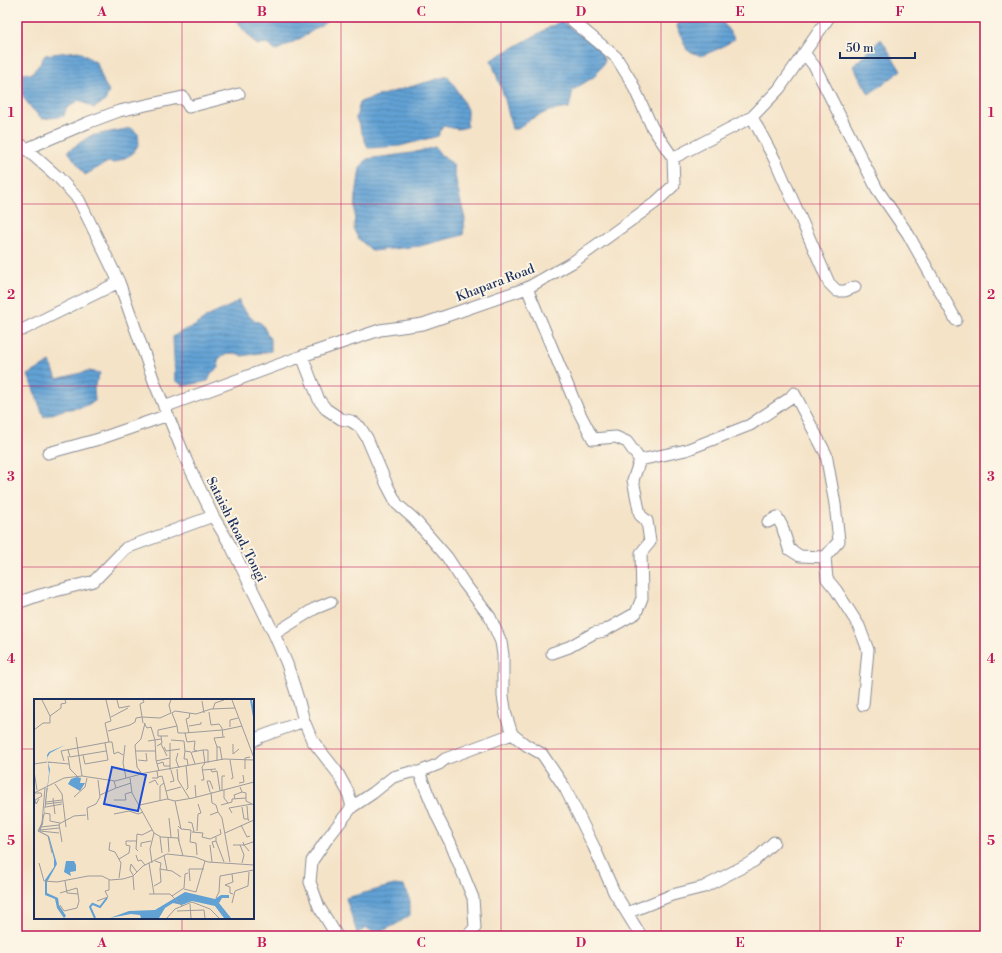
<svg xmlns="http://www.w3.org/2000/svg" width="1002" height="953" font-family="'Libre Bodoni',serif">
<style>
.water{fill:url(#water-rules);stroke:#3e6899}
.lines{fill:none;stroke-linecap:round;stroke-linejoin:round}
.minor-casing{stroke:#888992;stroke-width:13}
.minor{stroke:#fff;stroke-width:11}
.grid{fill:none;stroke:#c2185b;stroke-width:1;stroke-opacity:0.55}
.labels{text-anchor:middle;stroke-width:4;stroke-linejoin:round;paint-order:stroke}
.street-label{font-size:13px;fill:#1b2f5e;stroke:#fcf5e5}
.inset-river{fill:none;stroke:#62a1d4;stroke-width:2}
.inset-road{fill:none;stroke:#9d9b9d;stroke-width:1}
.view{fill:#1d4ed8;fill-opacity:0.15;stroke:#1d4ed8;stroke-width:2}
.inset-edge{fill:none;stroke:#1b2f5e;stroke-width:2}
.neatline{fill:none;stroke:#c2185b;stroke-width:1.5}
.grid-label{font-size:13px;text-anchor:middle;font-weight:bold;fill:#c2185b}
</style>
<defs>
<pattern id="water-rules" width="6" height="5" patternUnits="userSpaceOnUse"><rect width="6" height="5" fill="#62a1d4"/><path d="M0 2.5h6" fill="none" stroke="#5084af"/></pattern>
</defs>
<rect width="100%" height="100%" fill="#fcf5e5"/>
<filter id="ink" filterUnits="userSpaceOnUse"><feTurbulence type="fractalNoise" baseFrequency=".025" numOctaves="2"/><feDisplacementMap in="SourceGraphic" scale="8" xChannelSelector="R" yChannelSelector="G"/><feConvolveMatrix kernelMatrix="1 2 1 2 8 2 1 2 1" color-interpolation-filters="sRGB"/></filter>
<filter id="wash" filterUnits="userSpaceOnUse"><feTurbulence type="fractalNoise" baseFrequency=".012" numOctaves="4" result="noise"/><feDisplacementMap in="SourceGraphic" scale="16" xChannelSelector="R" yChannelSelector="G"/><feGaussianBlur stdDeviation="0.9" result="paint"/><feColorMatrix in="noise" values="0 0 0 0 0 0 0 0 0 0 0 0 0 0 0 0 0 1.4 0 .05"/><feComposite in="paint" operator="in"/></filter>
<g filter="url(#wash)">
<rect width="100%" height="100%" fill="#f4e3c7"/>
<path class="water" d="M236,17H334L301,38L275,51L267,43L257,45L240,26Z
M682,17H719L735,39L720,48L701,56L687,50L677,26Z
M561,21L598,48L605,61L595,76L573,90L569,108L549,111L531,119L518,129H512L505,99L491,60Z
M881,39L901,71L869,94L853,66Z
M78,51L97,63L104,83L109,91L105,101L94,108L79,100L66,109L64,116L42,119C29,106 15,92 20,73L31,74L39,65L45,55Z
M448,76L461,97L467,110V127L458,129L443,126L438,136L400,146L368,148L356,118L360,102L378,96Z
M131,128L138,134L139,144L132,154L115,163L108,162L85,175L68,151L90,136Z
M435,147L441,155L453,164L457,186L465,219L463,235L420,246L372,251L358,238L354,230L356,196L360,168L367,159L412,153Z
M239,300L240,305L251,318L262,324L271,341V351L242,356C234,350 226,354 218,359L219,368L212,372L208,381L184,386L175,380L173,337L180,332L195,326L207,317L232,305Z
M50,362L57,379L89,371L100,373L94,388L95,401L83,407L63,410L44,417L28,375Z
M394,885L404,886L410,901V915L395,925L375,934L367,928L357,933L346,898Z"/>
</g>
<g filter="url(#ink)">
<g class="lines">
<g class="minor-casing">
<path id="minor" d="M568,17L616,57L631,81L652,127L673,158
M804,53L815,67L877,189L908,234L956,320
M752,117L776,162L829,283L837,291H845L855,287
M17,141L59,178L79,200L119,282L155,384L187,462L213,516L232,548L258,601L274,634L287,664L299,702L304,721L312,740L337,772L348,792L352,807L327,839L312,861L310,882L319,907L337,936
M26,149L87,123L119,111L183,97L189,107L239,94
M527,288L578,410L593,439L616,437L627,442L640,460L686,450L750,425L790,398L794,393L826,454L835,504L839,541L825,557L827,579L836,590L859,626L868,650L863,705
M22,330L119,282
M302,356L319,400L326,409L341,419L351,421L360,427L367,438L387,485L397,504L414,519L447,557L464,583L490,617L501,642L503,655V696L506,715L512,734
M164,407L302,356L380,330L423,324L527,288L573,262L655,203L674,185L673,158L752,117L779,89L829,17
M48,453L99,439L168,415
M768,522L777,517L782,526L789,549L800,556L825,557
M17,603L40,595L94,581L126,548L213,516
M274,634L314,609L331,602
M552,653L569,647L594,633L604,631L636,613L642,598L641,553L650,542L647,521L640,515L633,480L640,460
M253,741L260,737L304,721
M419,772L437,816L450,842L473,898L475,928L467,936
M352,807L373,793L393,777L411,772H419L439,764L445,759L512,734L526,745L542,754L565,788L594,847L614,892L641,936
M627,913L672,895L704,887L754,861L774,842"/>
</g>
<use href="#minor" class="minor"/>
</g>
</g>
<path class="grid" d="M182,17V700M341,17V936M501,17V936M661,17V936M820,17V936M17,204H985M17,386H985M17,567H985M17,749H35M253,749H985M182,918V936"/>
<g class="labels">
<g class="street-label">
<text transform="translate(495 282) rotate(-21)" y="5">Khapara Road</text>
<text transform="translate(237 529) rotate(63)" y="5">Sataish Road, Tongi</text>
</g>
</g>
<g transform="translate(34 699)">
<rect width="220" height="220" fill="#f4e3c7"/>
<path d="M31,46L16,54L13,59L14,63L18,64H14L16,70L9,125L5,132L15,137L23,165L13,183V194L24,199L25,206L32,217L30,219L23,209L21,200L11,196V181L20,168V160L14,137L4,132L9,123L15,74L13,56L15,53ZM43,78L47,79L46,84H51L46,92L34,85L37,80ZM32,162H40L42,166V172L36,173L37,177L30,173ZM151,193L181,200L187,196H195V199H188L185,204L197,219H190L181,207L158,202L148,206L139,204L131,209L125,219H107L106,216L97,215L76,219L95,212L121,211Z" fill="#62a1d4"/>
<path class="inset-river" d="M217,1L220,18M59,204L56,208L61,219M59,205L66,208L73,199"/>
<path class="inset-road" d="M8,1L16,17M72,1L77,22L71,24L75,43H78L80,55L84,53L89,56M83,1L85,9L96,7M198,1L220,59M168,2L170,14M179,10L181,4L190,1M175,13L177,26L185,25L188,29L189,38M137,14L135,6L137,1M77,18L94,9M109,24L108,18L126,19L137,14M110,24L113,29L117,28L121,41M143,27L144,34H151M155,27L167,25V23M196,28V21L204,19M0,31L9,24H16V17L27,9V5L32,4L31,1M189,31L208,27M74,32L96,26L101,23L102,19L108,18L106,5L110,3L109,1M155,34L152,20L155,19L156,14M127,37H124V31L143,27L138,14L141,12L162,15L177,10L201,9M42,38L48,77M121,41L122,61L125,72M137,41L150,42L151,52L157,53L161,65M114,42L127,40M153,43L151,34L188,31M153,43L161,42L160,51L163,52M136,44V71M127,45L133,57M199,45V55L205,50M91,46L89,64L92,79M123,47L128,44L127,37H134M130,48L132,52L146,50M34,51L36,58L72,52M169,51H174V64M102,52H121M151,52L150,60H153L154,66M158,53L169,51L171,64M144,54L142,61L145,69M49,56L51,65L74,61L71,44M34,57L36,70L43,77M104,61L113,62L112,54M188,61L186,48H183L180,39L191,38M196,61L199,79L197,80M30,62L27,52L75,43M122,62L136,59M183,62V48M14,63L35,65M0,65L13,63M123,65L129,63L130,67H136M143,70L144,81L155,99M211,70V59L216,58M169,71L182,70M177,71L178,73L183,72L186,92M0,72L3,91M108,75L103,68L101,46L107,40L111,24M124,78L128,77L130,84L126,87V101M96,79L98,94L120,134M118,79H124L123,72M167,81H170L168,68L171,64M136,83L140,82L137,71M115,84L121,81L124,86M130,84L134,100M205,84L210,83L209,76M21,85L28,95L32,128M161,86L162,98M206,88L208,93L212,94V102L220,106M11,89L8,124L4,132L14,137L18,154M82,89L97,84M152,91L154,89L152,66M190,91V99L194,104M132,92L147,88M188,92V77H191M176,93L173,82H176L179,90M177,93L178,104L182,106L184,113M0,94L30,79L48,77L81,82L111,74L190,60L220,61M1,94H7L8,97L1,101L2,105L5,100M66,96L82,89L80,82M40,98L51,88L53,79M19,99L21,115M201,100L200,96L208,93M80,101H92L91,95L98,93M141,102L147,130L144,127M12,103L28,101M12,105L28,103M106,106L133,100L141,102L159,99L220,83M187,106L198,103V100L212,99M213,107L214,120M12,108L28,105M208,108L210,120H214L215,122M11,109L13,89M10,114L16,115V122L26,124M198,114L195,109L218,105M10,115L6,132L25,134M80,115L95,112L104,115L109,113M176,116L184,113L188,119L196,163M135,119L137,138M54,121L53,109L62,105L66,98L64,81M154,123L158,124L160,133M207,126L213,138L216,137M7,128L25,126M144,130L145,142M147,130L157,131L156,143L162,144L163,156M6,131L25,129M163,132L164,115L167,114L164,105M158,133L169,134L168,138L176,140L187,135L186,130M120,134L127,138L144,139L149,157M191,134L220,121M126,138L128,154M134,138L135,153M182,142L190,163M28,143L25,125L40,117L52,116M76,143L75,151L81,153L87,164L85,179M176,146L178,163M199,146H210L209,143M206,146L210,156L208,164M107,148V144L117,142M180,149L178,143L182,142V138M104,152L102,150L103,135L108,136L118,131M215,152L210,146L219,143M102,156L104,162L107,161L111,166M130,156L133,171M85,160L95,154L96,147L92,146V142H102M121,162L127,164L126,170L138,172L147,178M5,164L10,182L23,183L54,177H68L76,181L89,180L99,177L109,167L133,155L161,158L174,163L220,166M115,164L120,195M118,164L116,150L120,134M198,175L199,183L191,186L196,188V194L199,195M99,176L96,171L97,165L103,173M99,177L100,191M156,182L155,170H170M120,187L127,183L126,170M150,190L162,193L171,162M26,194L43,189L44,195M115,195H136L148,207M138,197L150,189L151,175L154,174M182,199L185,193L186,177L220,171M63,202L74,198L71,192L75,191V181M198,204L201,192L214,187L215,173M156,205L157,219M26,206L30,212L43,209L45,202L44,195L33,194L31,182M143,212L170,211L171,219M133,219L141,210L158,203L176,210L185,219"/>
<path class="view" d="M78,68L112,76L104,112L70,105Z"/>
<rect width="220" height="220" class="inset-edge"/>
</g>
<rect width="1002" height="953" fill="none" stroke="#fcf5e5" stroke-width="44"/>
<path d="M840 52v6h75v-6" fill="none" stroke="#1b2f5e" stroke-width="2"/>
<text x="846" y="52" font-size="12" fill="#1b2f5e" stroke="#fcf5e5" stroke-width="3" paint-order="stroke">50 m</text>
<rect x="22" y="22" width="958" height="909" class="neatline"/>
<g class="grid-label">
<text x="102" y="16">A</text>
<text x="262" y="16">B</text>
<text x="421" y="16">C</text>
<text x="581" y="16">D</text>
<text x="740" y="16">E</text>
<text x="900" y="16">F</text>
<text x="11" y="117">1</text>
<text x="991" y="117">1</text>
<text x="11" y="299">2</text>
<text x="991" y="299">2</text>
<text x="11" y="481">3</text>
<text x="991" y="481">3</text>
<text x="11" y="663">4</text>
<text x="991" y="663">4</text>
<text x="11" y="845">5</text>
<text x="991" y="845">5</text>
<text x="102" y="947">A</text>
<text x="262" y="947">B</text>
<text x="421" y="947">C</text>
<text x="581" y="947">D</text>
<text x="740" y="947">E</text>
<text x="900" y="947">F</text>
</g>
</svg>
